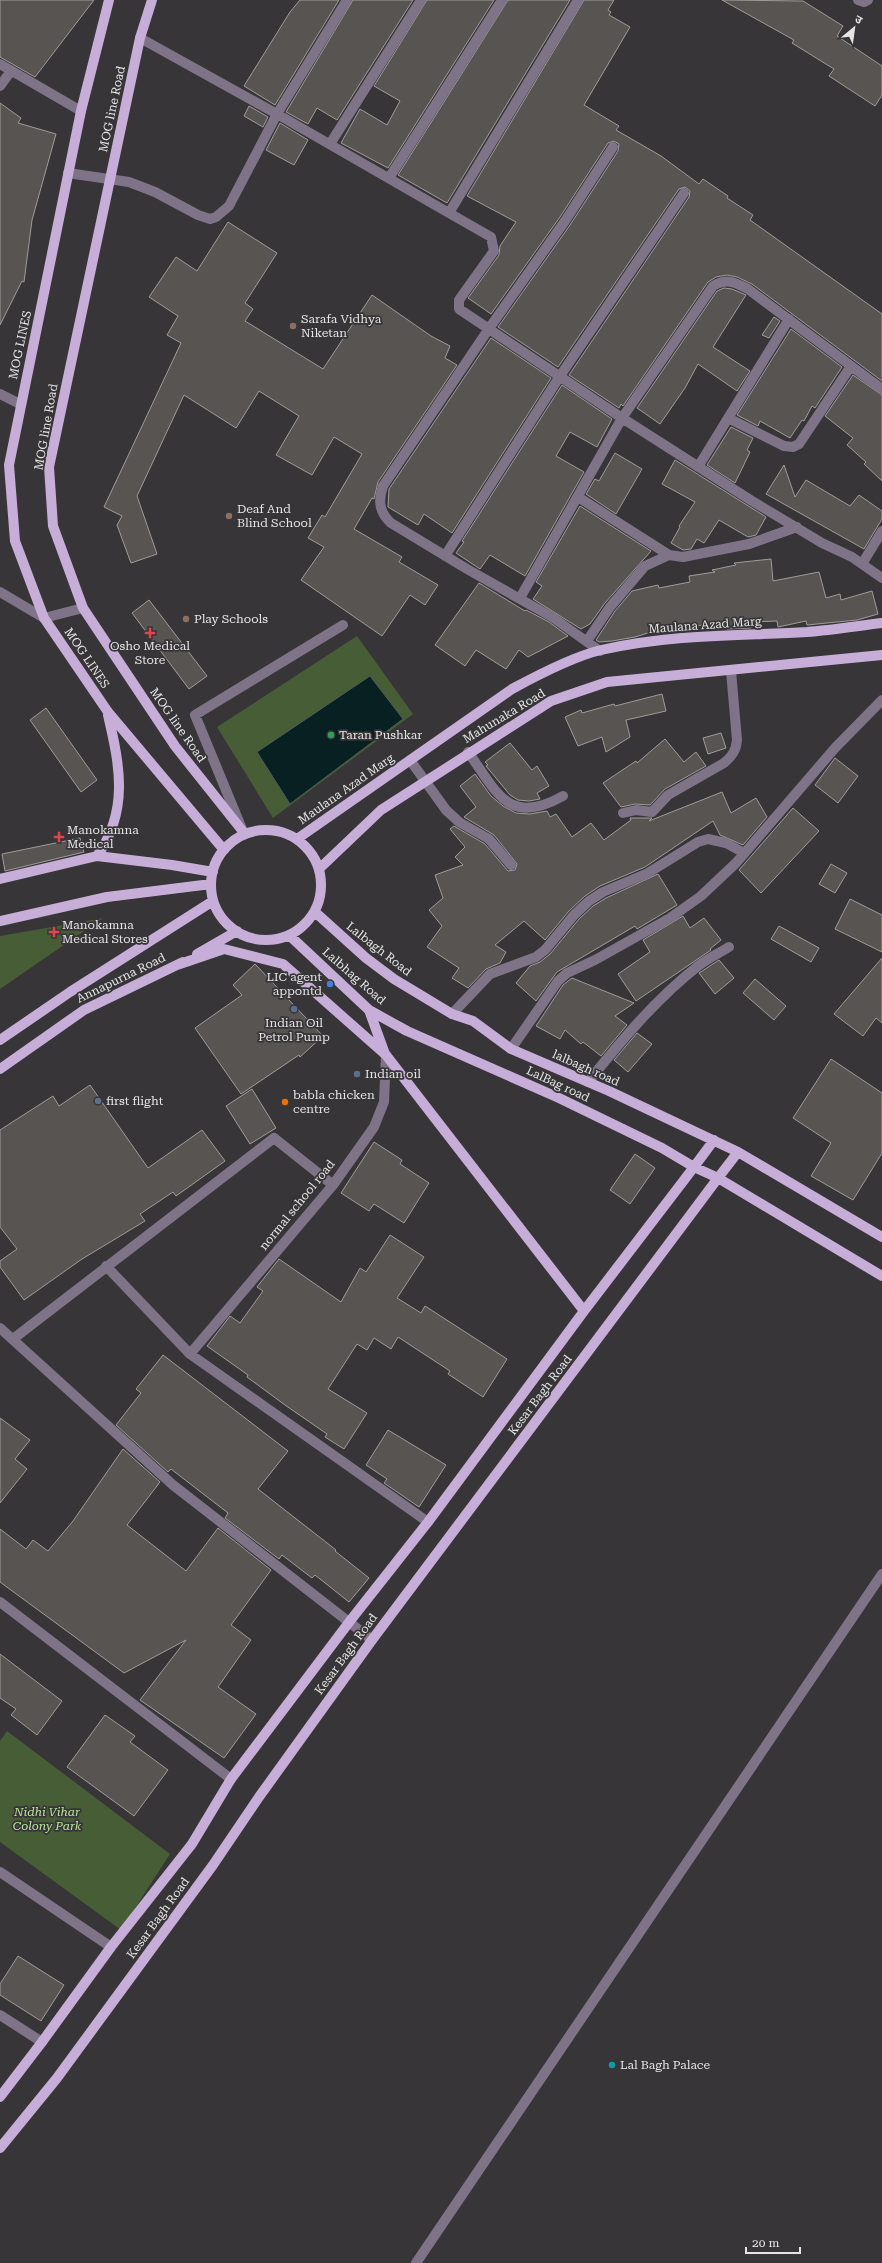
<svg xmlns="http://www.w3.org/2000/svg" width="882" height="2263" font-family="'Roboto Serif','Noto Sans Devanagari',serif">
<style>
.green{fill:#465d36}
.water{fill:#082021;stroke:#4b5b5c}
.building{fill:#575452;stroke:#9f9c9a}
.lines{fill:none;stroke-linecap:round;stroke-linejoin:round}
.minor{stroke:#7f7388;stroke-width:10}
.major{stroke:#c7aed8;stroke-width:10}
.education-dot{fill:#8d6e63;stroke:#373537;stroke-width:1.5}
.health-dot{fill:#e0444e;stroke:#373537;stroke-width:1.5}
.leisure-dot{fill:#2e9e5b;stroke:#373537;stroke-width:1.5}
.shop-dot{fill:#3f7fe0;stroke:#373537;stroke-width:1.5}
.service-dot{fill:#5c6f8a;stroke:#373537;stroke-width:1.5}
.food-dot{fill:#e8710a;stroke:#373537;stroke-width:1.5}
.culture-dot{fill:#0f9aa8;stroke:#373537;stroke-width:1.5}
.labels{text-anchor:middle;stroke-width:3.5;stroke-linejoin:round;paint-order:stroke}
.street-label{font-size:12px;fill:#e6e5e6;stroke:#373537}
.poi-label{font-size:12px;fill:#e6e5e6;stroke:#373537;text-anchor:start}
.park-label{font-size:12px;font-style:italic;fill:#bbe69d;stroke:#373537}
</style>
<rect width="100%" height="100%" fill="#373537"/>
<path class="green" d="M357,636L413,714L273,818L217,727Z
M103,918L0,989V936Z
M7,1731L170,1854L121,1930L0,1842V1741Z"/>
<path class="water" d="M370,676L403,719L290,804L257,752Z"/>
<path class="building" d="M0,0H94L35,77L0,57Z
M300,0H339L275,105L244,86L290,12Z
M353,0H413L337,120L317,108L308,124L286,112Z
M427,0H494L388,168L341,143L360,109L387,125L400,101L374,86Z
M508,0H570L447,203L398,175Z
M584,0H614L608,10L611,12L609,15L630,27L584,105L619,126L616,130L661,156L699,184L703,179L728,196L727,198L753,215L750,220L882,314V381L752,284L737,277L727,275L716,277L708,282L623,406L621,404L619,408L569,375L689,197L690,191L685,187L679,189L558,367L498,327L570,225L618,151L619,144L614,141L608,143L560,217L491,314L468,298L499,255L500,246L516,222L467,196Z
M722,0L803,1L843,26L837,36L882,66V95L875,106L829,76L834,69L792,43L794,40Z
M0,103L21,118L18,123L56,134L32,220L24,282L22,281L0,325Z
M249,106L268,117L263,127L244,116Z
M280,123L308,140L294,165L266,150Z
M228,222L277,253L245,303L253,309L245,321L323,369L372,295L431,336L450,346L445,358L457,365L378,482L374,499L372,498L354,529L402,557L399,562L438,585L425,605L410,595L382,636L301,580L324,547L308,538L322,515L325,517L362,454L334,437L312,475L276,455L299,416L259,391L236,428L184,395L137,496L157,554L131,563L117,525L122,516L104,507L181,343L167,335L178,316L149,297L176,257L197,271Z
M724,288L732,289L746,295L713,347L750,371L737,391L698,364L685,388L660,424L637,408L717,291Z
M774,317L780,321L769,338L762,335Z
M791,329L842,367L815,408L812,406L804,421L802,420L790,438L760,421L758,426L737,415Z
M491,338L551,378L452,533L424,514L418,525L388,507L389,489Z
M853,375L882,395V481L864,464L866,462L847,445L853,438L825,416Z
M562,385L612,419L597,447L570,432L556,456L584,472L525,576L490,555L480,569L456,553L464,542L462,541Z
M731,427L753,438L747,450L750,452L735,483L707,465Z
M615,453L642,469L616,514L586,494L595,479L599,481Z
M675,460L766,517L756,535L748,537L719,520L704,543L697,539L691,549L683,550L671,543L680,527L679,526L695,502L662,484Z
M784,465L795,497L806,480L850,506L859,495L882,511V519L864,549L766,494Z
M580,506L651,551L605,603L590,624L581,629L533,599L542,586L536,582Z
M771,559L773,581L819,572L826,598L840,594L841,600L872,591L878,614L857,620L807,625L806,621L778,627L777,621L750,622L751,628L727,629L726,624L667,627L635,637L612,641L599,642L596,640L615,611L632,591L658,585L659,588L690,582L689,576L715,572L712,570L736,565L734,563Z
M479,583L525,611L526,610L549,622L568,636L528,657L519,650L506,669L476,650L465,666L435,645Z
M149,600L207,676L189,689L132,613Z
M662,694L666,711L626,720L630,737L606,752L602,737L578,746L565,717L581,710L582,713L614,704L615,706Z
M46,708L97,780L81,792L30,720Z
M721,733L726,748L708,754L703,738Z
M665,739L684,762L696,752L706,766L665,789L650,805L635,804L621,807L603,783L636,761L637,763Z
M510,743L532,770L537,766L549,786L537,793L540,799L529,801L518,800L510,795L486,766L488,765L485,762Z
M835,758L858,776L838,803L815,785Z
M475,774L491,796L503,806L516,813L530,814L547,811L550,817L556,814L572,837L591,823L604,840L631,820L630,818H652L649,821L722,792L731,813L756,798L767,817L743,845L720,835L713,821L645,867L600,886L585,896L569,911L545,940L524,921L495,945L506,952L500,963L486,969L468,988L452,978L459,968L427,947L442,926L429,910L443,898L435,875L463,865L455,857L465,847L450,829L454,826L485,844L508,871L515,870L517,864L494,835L464,817L476,807L460,786Z
M793,808L819,831L761,893L739,870Z
M80,838L84,852L5,871L2,854Z
M831,864L847,873L835,893L819,884Z
M658,874L677,905L637,929L635,926L557,972L536,1001L516,983L530,966L540,962L550,954L579,919L593,906L606,898Z
M850,899L882,915V952L835,929Z
M683,916L690,928L704,918L721,940L710,949L711,950L636,1001L618,974L650,952L643,940Z
M779,926L819,948L811,962L771,939Z
M882,958V1023L876,1018L863,1036L834,1014Z
M719,960L734,978L715,994L699,973Z
M255,964L323,1036L300,1057L299,1055L241,1094L195,1028L242,995L233,985Z
M572,978L634,1003L615,1016L627,1025L601,1056L583,1042L581,1044L565,1030L560,1039L536,1026L563,985Z
M755,979L786,1006L774,1020L743,993Z
M637,1033L652,1044L628,1072L614,1060Z
M831,1059L882,1093V1153L853,1200L811,1176L831,1143L793,1118Z
M90,1085L148,1168L202,1130L225,1161L176,1196L173,1192L140,1214L145,1221L82,1259L24,1300L0,1267V1261L17,1249L0,1227V1130L53,1096L59,1106Z
M252,1089L276,1128L250,1144L226,1106Z
M374,1142L402,1160L400,1164L429,1183L404,1223L374,1204L369,1211L341,1193Z
M635,1154L655,1168L630,1204L610,1190Z
M390,1235L424,1257L397,1298L421,1313L425,1306L507,1359L483,1397L448,1374L450,1371L398,1337L391,1349L374,1338L367,1350L357,1344L328,1389L367,1413L344,1449L325,1437L327,1434L285,1405L247,1377L248,1375L207,1346L230,1316L240,1323L263,1291L257,1287L279,1259L341,1302L360,1268L366,1272Z
M163,1355L288,1451L258,1489L336,1550L335,1551L369,1578L349,1602L315,1575L312,1578L282,1555L279,1559L225,1518L228,1513L171,1469L168,1472L116,1425L141,1393L136,1389Z
M0,1418L30,1440L15,1459L27,1469L0,1503Z
M388,1430L446,1465L419,1507L384,1483L387,1479L366,1465Z
M123,1449L160,1482L127,1525L186,1571L218,1528L271,1570L231,1625L251,1640L218,1687L256,1714L224,1758L140,1700L186,1640L124,1673L0,1582V1529L26,1549L33,1540L48,1551L73,1521Z
M0,1654L62,1701L37,1735L11,1715L16,1709L0,1698Z
M105,1715L135,1736L130,1742L168,1770L134,1816L67,1767Z
M18,1956L64,1985L41,2021L0,1995V1984Z"/>
<g class="lines">
<path class="minor" d="M858,0L864,2L868,0
M140,38L277,114L449,213L578,0
M0,64L81,111
M0,86L11,71
M330,144L421,0
M68,173L129,182L155,192L198,215L210,219L216,217L229,206L277,114L347,0
M389,178L502,0
M449,213L491,237L494,251L459,300V309L622,418L752,501L822,543L852,557L882,578
M0,394L20,404
M728,418L784,446L793,447L799,444L851,366
M698,467L789,319
M578,497L669,555
M445,556L560,376L684,193
M862,564L882,531
M0,592L44,618L83,608
M520,598L622,418L713,286C727,278 734,282 748,289L882,389
M587,641L610,607L645,566L669,555L683,557L749,544L797,527
M600,651L552,617L467,569L391,523C379,512 378,501 383,486L488,330L565,221L613,147
M468,752C497,792 508,827 563,796
M410,760L446,810L459,822L489,839L511,865
M623,813L636,810L652,812L668,795L724,763C732,756 736,751 737,740L731,671
M242,829L195,715L343,625
M452,1014L490,974L536,957L545,950L574,915L589,901L603,892L648,873L698,842L708,839L726,843L744,853
M511,1049L558,981L567,973L595,960L670,918L701,896L736,863L835,748L882,700
M588,1082C621,1041 656,999 698,966C707,959 719,953 729,947
M106,1266L190,1354L428,1522
M0,1328L173,1485L372,1640
M13,1339L274,1138L333,1185
M190,1354L333,1185L374,1127L384,1102L386,1055
M0,1602L231,1779
M0,1872L111,1947
M0,2015L42,2042
M416,2263L882,1574"/>
<path class="major" d="M109,0L81,111L9,465L15,541L44,618L108,712L224,850
M152,0L140,38L49,467L53,526L83,608L175,746L245,834
M211 885a55 55 0 1 1 110 0a55 55 0 1 1-110 0Z
M297,839L512,689C536,676 575,656 601,650C672,634 735,636 807,632C832,630 857,626 882,623
M97,856C129,811 120,766 108,715
M319,869L381,810L551,701L607,682L882,655
M0,879L97,856L172,865L213,872
M315,912L366,958L394,979L452,1014L473,1021L511,1049L609,1091L738,1152L718,1178L694,1167L714,1140
M0,921L107,897L211,884
M197,954L237,931
M177,965L224,949L283,964L386,1055L584,1311
M369,1010L385,1054
M0,1040L70,992L213,901
M0,1069L84,1010L183,962
M738,1152L882,1237
M0,2097L42,2042L111,1947L192,1844L231,1779L350,1621L428,1522L584,1311L694,1167L662,1148L559,1098L407,1031L369,1010L289,935
M0,2148L57,2078L213,1865L259,1797L372,1640L718,1178L882,1276"/>
</g>
<g class="education-dot">
<circle cx="293" cy="326" r="4"/>
<circle cx="229" cy="516" r="4"/>
<circle cx="186" cy="619" r="4"/>
</g>
<g class="health-dot">
<path d="M148 627h4v4h4v4h-4v4h-4v-4h-4v-4h4z"/>
<path d="M57 831h4v4h4v4h-4v4h-4v-4h-4v-4h4z"/>
<path d="M52 926h4v4h4v4h-4v4h-4v-4h-4v-4h4z"/>
</g>
<circle class="leisure-dot" cx="331" cy="735" r="4"/>
<circle class="shop-dot" cx="330" cy="984" r="4"/>
<g class="service-dot">
<circle cx="294" cy="1009" r="4"/>
<circle cx="357" cy="1074" r="4"/>
<circle cx="98" cy="1101" r="4"/>
</g>
<circle class="food-dot" cx="285" cy="1102" r="4"/>
<circle class="culture-dot" cx="612" cy="2065" r="4"/>
<g class="labels">
<g class="street-label">
<text transform="translate(112 109) rotate(-78)" y="4">MOG line Road</text>
<text transform="translate(20 345) rotate(-78)" y="4">MOG LINES</text>
<text transform="translate(46 427) rotate(-80)" y="4">MOG line Road</text>
<text transform="translate(705 625) rotate(-4)" y="4">Maulana Azad Marg</text>
<text transform="translate(87 658) rotate(56)" y="4">MOG LINES</text>
<text transform="translate(504 716) rotate(-31)" y="4">Mahunaka Road</text>
<text transform="translate(178 725) rotate(55)" y="4">MOG line Road</text>
<text transform="translate(346 789) rotate(-35)" y="4">Maulana Azad Marg</text>
<text transform="translate(379 949) rotate(38)" y="4">Lalbagh Road</text>
<text transform="translate(354 976) rotate(41)" y="4">Lalbhag Road</text>
<text transform="translate(121 978) rotate(-26)" y="4">Annapurna Road</text>
<text transform="translate(586 1068) rotate(24)" y="4">lalbagh road</text>
<text transform="translate(558 1084) rotate(25)" y="4">LalBag road</text>
<text transform="translate(297 1205) rotate(-51)" y="4">normal school road</text>
<text transform="translate(540 1395) rotate(-53)" y="4">Kesar Bagh Road</text>
<text transform="translate(346 1654) rotate(-54)" y="4">Kesar Bagh Road</text>
<text transform="translate(158 1918) rotate(-54)" y="4">Kesar Bagh Road</text>
</g>
<g class="poi-label">
<text x="301" y="323">Sarafa Vidhya<tspan x="301" dy="14">Niketan</tspan></text>
<text x="237" y="513">Deaf And<tspan x="237" dy="14">Blind School</tspan></text>
<text x="194" y="623">Play Schools</text>
<text x="150" y="650" text-anchor="middle">Osho Medical<tspan x="150" dy="14">Store</tspan></text>
<text x="339" y="739">Taran Pushkar</text>
<text x="67" y="834">Manokamna<tspan x="67" dy="14">Medical</tspan></text>
<text x="62" y="929">Manokamna<tspan x="62" dy="14">Medical Stores</tspan></text>
<text x="322" y="981" text-anchor="end">LIC agent<tspan x="322" dy="14">appontd</tspan></text>
<text x="294" y="1027" text-anchor="middle">Indian Oil<tspan x="294" dy="14">Petrol Pump</tspan></text>
<text x="365" y="1078">Indian oil</text>
<text x="293" y="1099">babla chicken<tspan x="293" dy="14">centre</tspan></text>
<text x="106" y="1105">first flight</text>
<text x="620" y="2069">Lal Bagh Palace</text>
</g>
<g class="park-label">
<text x="47" y="1816">Nidhi Vihar<tspan x="47" dy="14">Colony Park</tspan></text>
</g>
</g>
<g transform="translate(854 28) rotate(29)" stroke="#373537" stroke-width="3" paint-order="stroke">
<path d="M0-3L7 15L0 10L-7 15Z" fill="#e6e5e6"/>
<text y="-6" font-size="11" font-weight="bold" text-anchor="middle" fill="#e6e5e6">उ</text>
</g>
<path d="M746 2247v6h54v-6" fill="none" stroke="#e6e5e6" stroke-width="2"/>
<text x="752" y="2247" font-size="12" fill="#e6e5e6" stroke="#373537" stroke-width="3" paint-order="stroke">20 m</text>
</svg>
